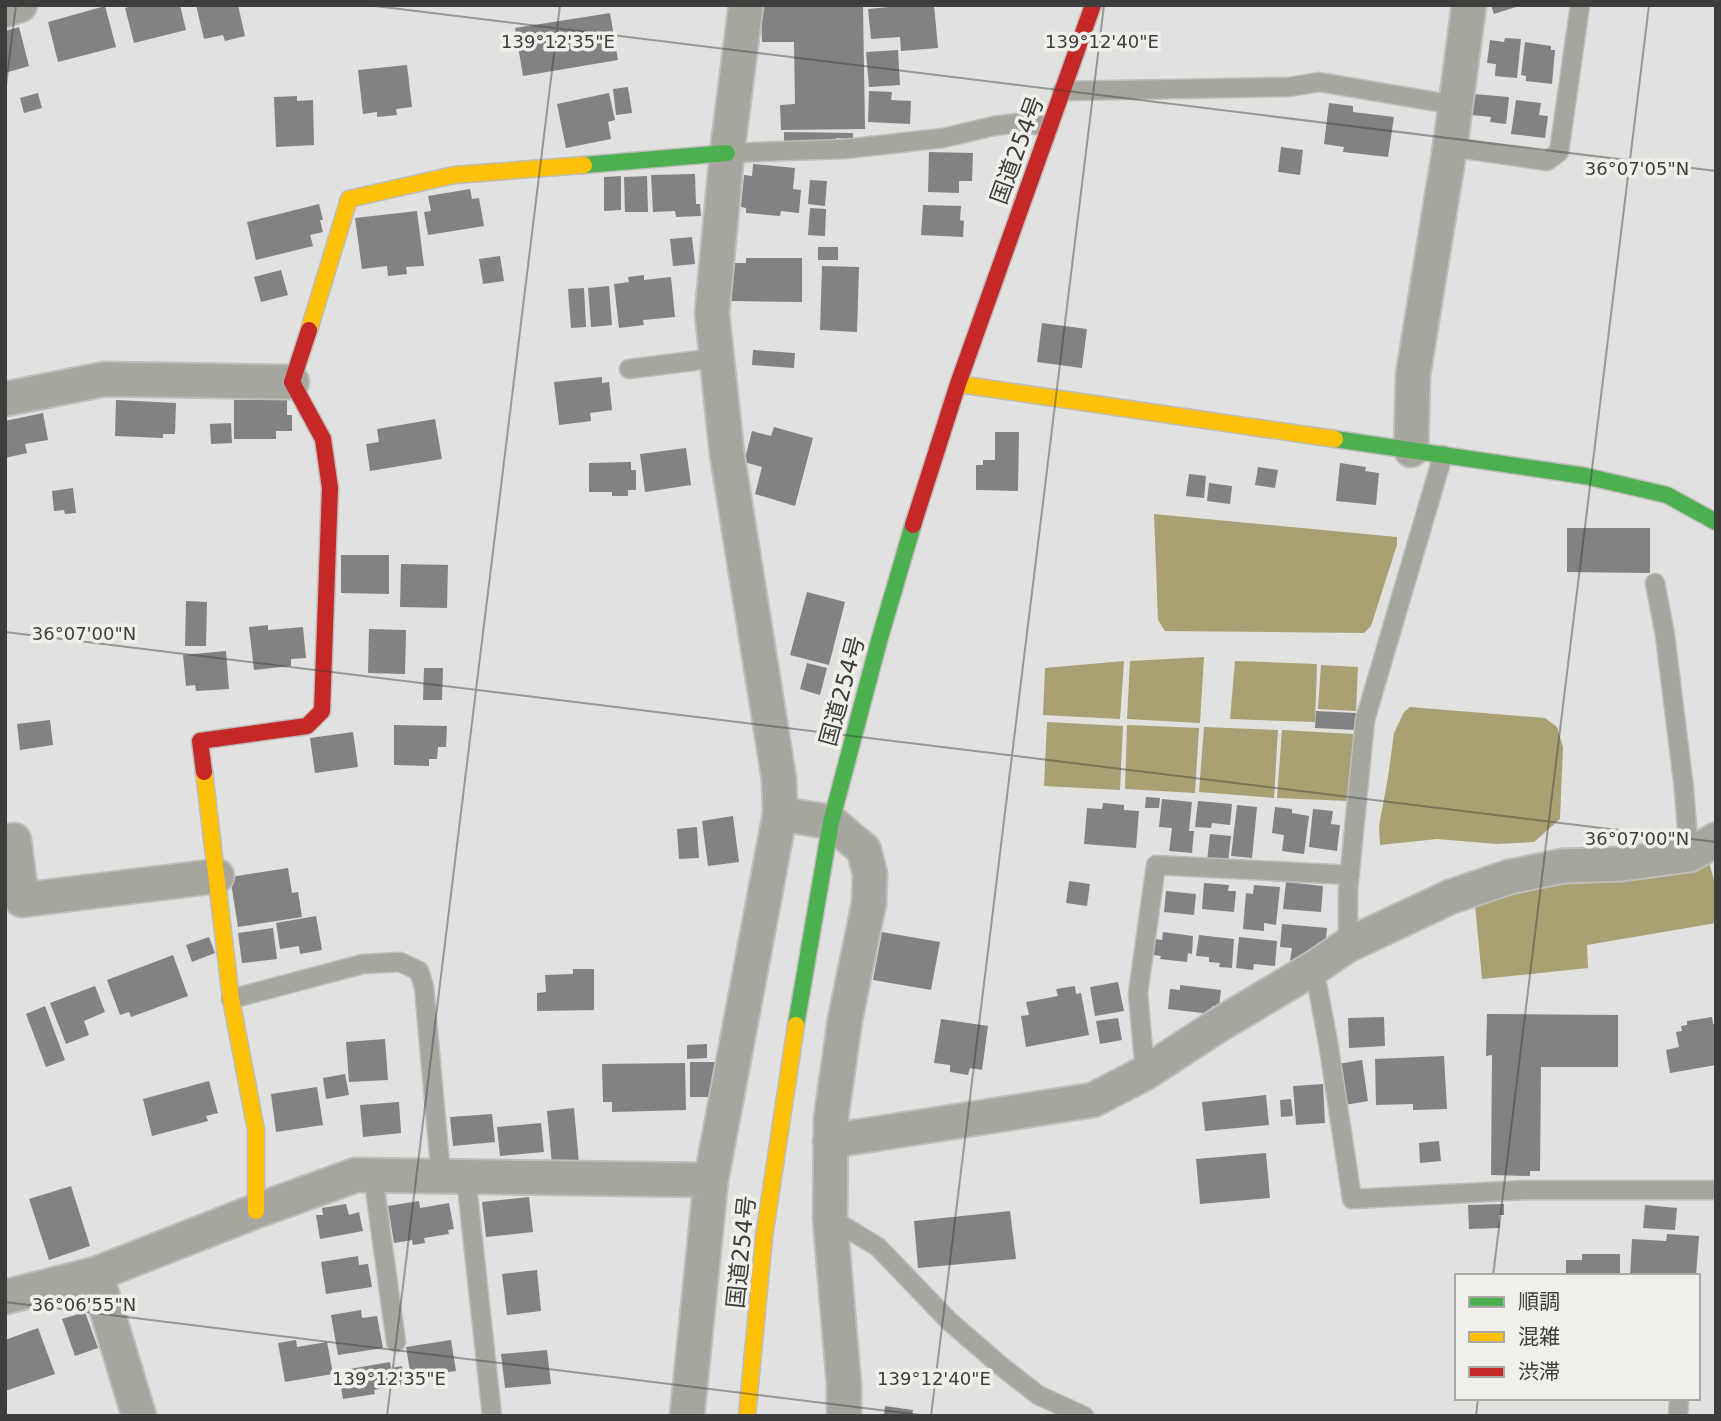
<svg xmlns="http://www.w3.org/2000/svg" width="1721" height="1421" font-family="'DejaVu Sans','Noto Sans JP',sans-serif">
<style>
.water{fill:#a9a174}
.building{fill:#828282}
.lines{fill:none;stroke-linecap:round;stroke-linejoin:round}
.lane-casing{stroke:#bdbdbb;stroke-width:21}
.street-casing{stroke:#bdbdbb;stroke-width:37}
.fast-casing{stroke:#bdbdbb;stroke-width:19}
.slow-casing{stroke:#bdbdbb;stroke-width:19}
.jam-casing{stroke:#bdbdbb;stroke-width:19}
.lane{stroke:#a6a59e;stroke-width:18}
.street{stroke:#a6a59e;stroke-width:33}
.fast{stroke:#4caf50;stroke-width:16}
.slow{stroke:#ffc107;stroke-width:16}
.jam{stroke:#c62828;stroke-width:16}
.ticks{fill:none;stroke:#3d3d3b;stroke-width:2;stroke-opacity:0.45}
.labels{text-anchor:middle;stroke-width:7;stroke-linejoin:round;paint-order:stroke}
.street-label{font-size:23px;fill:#3d3d3b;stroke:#f0efec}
.ticks-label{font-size:18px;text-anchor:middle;fill:#3d3d3b;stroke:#f0efec;stroke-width:7;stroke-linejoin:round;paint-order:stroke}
</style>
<rect width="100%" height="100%" fill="#e1e1df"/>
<path class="water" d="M1154,514L1397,537V545L1371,626L1364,633L1165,631L1158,620Z
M1204,657L1200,723L1127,719L1130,661Z
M1124,661L1120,719L1043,715L1045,668Z
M1235,661L1317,664L1315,722L1230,719Z
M1321,665L1358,667L1356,711L1318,709Z
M1410,707L1545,718L1557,727L1563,747L1560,819L1534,842L1497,844L1437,839L1380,845L1379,826L1388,777L1394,733L1404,712Z
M1047,722L1123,726L1120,790L1044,786Z
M1127,725L1199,728L1195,793L1125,789Z
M1204,727L1278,730L1274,798L1199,792Z
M1282,730L1354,734L1349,801L1277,798Z
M1708,859L1716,887V923L1587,945L1588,968L1482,979L1475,904L1514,887L1631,877Z"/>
<path class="building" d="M134,5H180L186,30L134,43L125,8Z
M196,5H238L245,36L225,41L223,35L204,39Z
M761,5H863L865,129L781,130L780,105L795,104L794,42H762Z
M909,5H934L938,48L901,51L900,37L871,39L868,9Z
M1491,5H1519V6L1494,14Z
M105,6L116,47L58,62L48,22Z
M610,13L618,60L523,76L515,28Z
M19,27L29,66L5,73V31Z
M1505,38L1521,39L1517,78L1495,76L1496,64L1487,63L1490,40L1504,42Z
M1525,42L1551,46V50H1555L1552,84L1526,81V76L1521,75Z
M898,50L900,85L869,87L866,52Z
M407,65L412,107L396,109L397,115L377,117V112L363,114L358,70Z
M628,87L632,113L616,115L613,89Z
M869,91L892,92L891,100L911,101L910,124L868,122Z
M38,93L42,108L24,113L20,98Z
M609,93L615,120L608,122L611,139L566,148L557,104Z
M1474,94L1509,97L1506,124L1490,122L1491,117L1472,115Z
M297,96V101L313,100L314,145L276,147L274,97Z
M1516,100L1541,103L1539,115L1548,116L1545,138L1511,134Z
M1329,103L1353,106V112L1394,117L1388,157L1343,152L1344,147L1324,144Z
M784,132L853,133V139L836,138V144L784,147Z
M1281,147L1303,150L1300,175L1278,172Z
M929,152L973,153L972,181H959V193L928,192Z
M753,164L795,168L793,189L801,190L799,213L781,211L780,216L746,213V208L741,207L744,175L752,176Z
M695,174L696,204H700L701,216L676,217L675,211L653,212L651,175Z
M621,176V210L604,211V177Z
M647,176L648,212H625L624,177Z
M810,180L827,181L825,206L808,204Z
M470,189L472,199L479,198L484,226L428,235L424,212L431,211L428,196Z
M319,204L323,220H320L323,232L310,235L313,246L256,260L247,222Z
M923,205L961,206L960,220L964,221L963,237L921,235Z
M810,208L826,209L825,236L808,235Z
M417,211L424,266L406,267L407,274L388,276L387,266L362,269L355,218Z
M692,237L695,264L673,266L670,239Z
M818,247H838V260H818Z
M500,256L504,281L483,284L479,259Z
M746,258H802V302L731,301L732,263H746Z
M822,266L859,267L857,332L820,330Z
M281,270L288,295L261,302L254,277Z
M644,275V280L671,277L675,317L643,320L644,325L619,328L614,284L629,282L628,277Z
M609,286L612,325L591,327L588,288Z
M584,288L586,327L571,328L568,289Z
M1042,323L1087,329L1082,368L1037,362Z
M753,350L795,353L794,368L752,365Z
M602,377V383L609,382L612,410L590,413L591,421L559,425L554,382Z
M116,400L176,403L175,434H163V438L115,436Z
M234,400H287V415H292V431H276V439H234Z
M43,413L48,440L25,444L27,453L5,458V421Z
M435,419L442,459L370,471L366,444L379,442L377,429Z
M231,423L232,443L211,444L210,424Z
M774,427L813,438L795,506L755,494L762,467L744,462L752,431L771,436Z
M995,432H1019L1018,491L976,490V465H983V460H995Z
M686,448L691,485L645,492L640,454Z
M631,462V470H636V490H628V496H612V492H589V463Z
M1340,463L1366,467L1365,471L1379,473L1376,505L1336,501Z
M1258,467L1278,470L1275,488L1255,485Z
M1189,474L1206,476L1204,498L1186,496Z
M1209,483L1232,486L1230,504L1207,501Z
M73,488L76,513L65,514L64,510L54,511L52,491Z
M1567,528H1650V573L1567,572Z
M341,555H389V594L341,593Z
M401,564L448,565L447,608L400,607Z
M807,592L845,602L829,665L790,655Z
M186,601L207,602L206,646H185Z
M268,625V630L303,627L306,658L291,659V666L254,670L249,627Z
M369,629L406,630L405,674L368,673Z
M226,651L229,689L196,691L195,685L186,686L183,655Z
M807,663L827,668L820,695L800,689Z
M424,668H443L442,700H423Z
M1316,711L1356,713V730L1315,728Z
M50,720L53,745L20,750L17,724Z
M394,725L447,726L446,747H438L437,759H429V766L394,765Z
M353,732L358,767L315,773L310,738Z
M1146,797L1160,798L1159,808H1145Z
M1162,799L1192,802L1189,831H1194L1192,853L1169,851L1172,828L1159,827Z
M1198,801L1232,804L1230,825L1212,823L1211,828L1195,827Z
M1103,803L1124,805V810L1139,811L1136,848L1084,844L1087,808L1102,809Z
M1237,805L1257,807L1252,858L1231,856Z
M1275,807L1292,809V813L1309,816L1304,854L1282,851L1284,835L1272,833Z
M1313,809L1333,811L1331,824L1340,825L1337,851L1309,847Z
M733,816L739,862L708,866L702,821Z
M697,827L699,858L679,859L677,829Z
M1210,834L1231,836L1228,862L1207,861Z
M288,868L292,893L298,892L302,917L238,927L230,877Z
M1069,881L1090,884L1087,906L1066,903Z
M1286,882L1323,886L1321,912L1283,909Z
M1204,883L1229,885L1228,891H1236L1234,912L1202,909Z
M1254,885L1280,887L1276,925L1264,923V931L1243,929L1246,893L1253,894Z
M1166,891L1196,894L1194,915L1164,912Z
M316,916L322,950L300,954L299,946L280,949L276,923Z
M1282,924L1327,928L1325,950L1311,963L1290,961L1292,948L1280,947Z
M273,928L277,959L242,963L238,933Z
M882,932L940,942L931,990L873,980Z
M1163,932L1193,936L1192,954L1188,953L1187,962L1160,959L1161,956L1153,955L1155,939L1162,940Z
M1199,935L1234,939L1232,968L1219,967L1220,963L1209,962V957L1196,956Z
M209,937L215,953L192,962L186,945Z
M1239,937L1277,941L1275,966L1254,964L1253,970L1236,968Z
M173,955L188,996L131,1017L129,1012L120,1015L107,980Z
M573,969H594V1010L537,1011V993L546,992L545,975L573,974Z
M1118,982L1124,1011L1095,1016L1090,987Z
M1180,985L1221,990L1219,1007L1212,1006L1211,1014L1168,1009L1170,989L1180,990Z
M95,986L105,1012L84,1021L89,1035L66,1044L50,1003Z
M1075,986L1076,994L1081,993L1089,1035L1026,1047L1021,1016L1029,1015L1026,1002L1058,996L1056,989Z
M45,1006L65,1060L46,1067L26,1014Z
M1487,1014L1618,1015V1067H1541L1540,1171H1530V1176L1491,1175L1492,1055L1486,1056Z
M1384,1017L1385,1046L1349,1048L1348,1018Z
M1712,1017L1713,1024H1716V1065L1670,1073L1666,1050L1679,1047L1676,1032L1682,1031L1681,1026L1687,1025V1021Z
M1118,1018L1122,1040L1100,1044L1096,1021Z
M941,1019L988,1026L982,1070L970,1068L968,1075L950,1072V1065L934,1063Z
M385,1039L388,1080L349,1082L346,1042Z
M707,1044V1058L687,1059V1045Z
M1444,1056L1447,1109L1413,1110V1104L1376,1105L1375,1059Z
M1362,1060L1368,1101L1345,1105L1338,1064Z
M690,1062H716V1097H690Z
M685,1063L686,1110L612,1112V1102H603L602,1064Z
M345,1074L349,1095L326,1099L323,1078Z
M209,1081L218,1113L206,1116L208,1121L152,1136L143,1099Z
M1323,1084L1325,1123L1296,1125L1293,1086Z
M317,1087L323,1125L276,1132L271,1094Z
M1266,1095L1269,1125L1205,1131L1202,1102Z
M1291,1099L1293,1116L1281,1117L1280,1100Z
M399,1102L401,1133L363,1137L360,1105Z
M574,1108L579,1163L552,1165L547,1111Z
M492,1114L495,1142L453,1146L450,1117Z
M541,1123L544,1152L500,1156L497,1127Z
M1439,1141L1441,1161L1420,1163L1419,1143Z
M1266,1153L1270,1198L1200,1204L1196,1159Z
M71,1186L90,1246L49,1260L29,1199Z
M529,1197L533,1232L486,1237L482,1202Z
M419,1201L420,1208L449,1203L454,1229L448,1230L449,1234L424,1238L425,1243L413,1245L412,1240L394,1243L388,1206Z
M346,1204L349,1215L359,1212L363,1231L320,1239L316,1215H323L322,1208Z
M1504,1204V1215H1499L1500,1228L1469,1229L1468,1205Z
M1645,1205L1677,1208L1675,1230L1643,1228Z
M1010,1211L1016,1259L918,1268L914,1221Z
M1667,1234L1699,1236L1696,1276H1630L1632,1239L1666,1241Z
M1582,1254H1620V1276H1566V1260H1582Z
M358,1256L359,1265L368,1264L372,1287L326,1294L321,1262Z
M537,1270L541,1311L507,1315L502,1274Z
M361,1310L362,1318L377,1316L383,1348L338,1355L331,1315Z
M85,1312L98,1348L75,1356L62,1319Z
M38,1328L55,1374L5,1391V1340Z
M296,1340L297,1347L327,1342L333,1374L285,1382L278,1343Z
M451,1340L456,1371L411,1377L406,1347Z
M547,1350L551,1384L505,1388L501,1354Z
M390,1362L391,1368L402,1366L406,1384L374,1390L375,1394L343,1399L340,1381L346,1380L344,1370Z
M885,1406L913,1410L912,1416H884Z"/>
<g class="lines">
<g class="lane-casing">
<path id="lane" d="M1062,91L1289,87L1319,82L1455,105
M1450,147L1547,161L1559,152L1580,5
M727,153L845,149L943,138L994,126L1017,123L1049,126
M629,369L717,358
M1655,583L1665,635L1684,789L1689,855
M1348,945V890L1365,720L1443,455
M1314,968L1328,1042L1352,1199L1526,1190H1716
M231,999L363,964L400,962L419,971L424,987L441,1176
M1145,1073L1138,993L1156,865L1350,875
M373,1175L396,1342
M466,1177L492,1416
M830,1218L878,1247L949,1321L1001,1366L1038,1395L1084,1416
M1678,1416L1679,1398"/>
</g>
<g class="street-casing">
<path id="street" d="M5,10L20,5
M5,399L105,379L292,382
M1411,450L1413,375L1450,147L1469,5
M780,814L831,822L864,850L870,874L869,903L845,1020L831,1118L830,1218L844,1385V1416
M14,840L22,900L217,876
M830,1141L1093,1100L1145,1073L1217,1026L1314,968L1348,945L1450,897L1509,877L1563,866L1622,864L1689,855L1716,840
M96,1274L139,1416
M5,1297L96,1274L256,1211L356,1175L711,1180
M687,1416L711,1180L780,814L779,779L727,454L712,313L727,153L746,5"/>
</g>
<g class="fast-casing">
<path id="fast" d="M584,165L727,153
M1335,439L1585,476L1667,495L1716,522
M796,1025L831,822L879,641L913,525"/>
</g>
<g class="slow-casing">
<path id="slow" d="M309,330L349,199L454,175L584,165
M958,384L1335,439
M204,772L231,999L256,1130V1211
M747,1416L764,1237L796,1025"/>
</g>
<g class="jam-casing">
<path id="jam" d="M913,525L958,384L1093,5
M204,772L200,741L307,726L322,711L330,488L323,439L292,382L309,330"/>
</g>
<use href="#lane" class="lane"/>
<use href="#street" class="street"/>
<use href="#fast" class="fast"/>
<use href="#slow" class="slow"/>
<use href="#jam" class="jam"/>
</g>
<path class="ticks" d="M367,5L1716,171M5,93L16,5M5,632L1716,842M1493,1276L1649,5M5,1302L929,1416M387,1416L560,5M931,1416L1104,5M1476,1416L1478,1398"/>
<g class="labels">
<g class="street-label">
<text transform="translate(1017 150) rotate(-70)" y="8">国道254号</text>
<text transform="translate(842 691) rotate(-75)" y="8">国道254号</text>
<text transform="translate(741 1252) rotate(-84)" y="8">国道254号</text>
</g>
</g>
<g class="ticks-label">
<text x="558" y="48">139°12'35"E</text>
<text x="1102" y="48">139°12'40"E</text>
<text x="1637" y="175">36°07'05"N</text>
<text x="84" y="640">36°07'00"N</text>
<text x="1637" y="845">36°07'00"N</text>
<text x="84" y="1311">36°06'55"N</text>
<text x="389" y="1385">139°12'35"E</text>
<text x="934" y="1385">139°12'40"E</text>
</g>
<rect width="1721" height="1421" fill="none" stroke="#3d3d3b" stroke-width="14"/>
<rect x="1455" y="1274" width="245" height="126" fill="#f0efec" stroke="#a8a8a5" stroke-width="2"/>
<rect x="1469" y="1297" width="35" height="10" fill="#4caf50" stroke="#a8a8a5" stroke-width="2"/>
<text x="1518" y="1309" font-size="21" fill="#3d3d3b">順調</text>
<rect x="1469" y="1332" width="35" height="10" fill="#ffc107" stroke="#a8a8a5" stroke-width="2"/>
<text x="1518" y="1344" font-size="21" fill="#3d3d3b">混雑</text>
<rect x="1469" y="1367" width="35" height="10" fill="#c62828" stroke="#a8a8a5" stroke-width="2"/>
<text x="1518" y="1379" font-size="21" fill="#3d3d3b">渋滞</text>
</svg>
